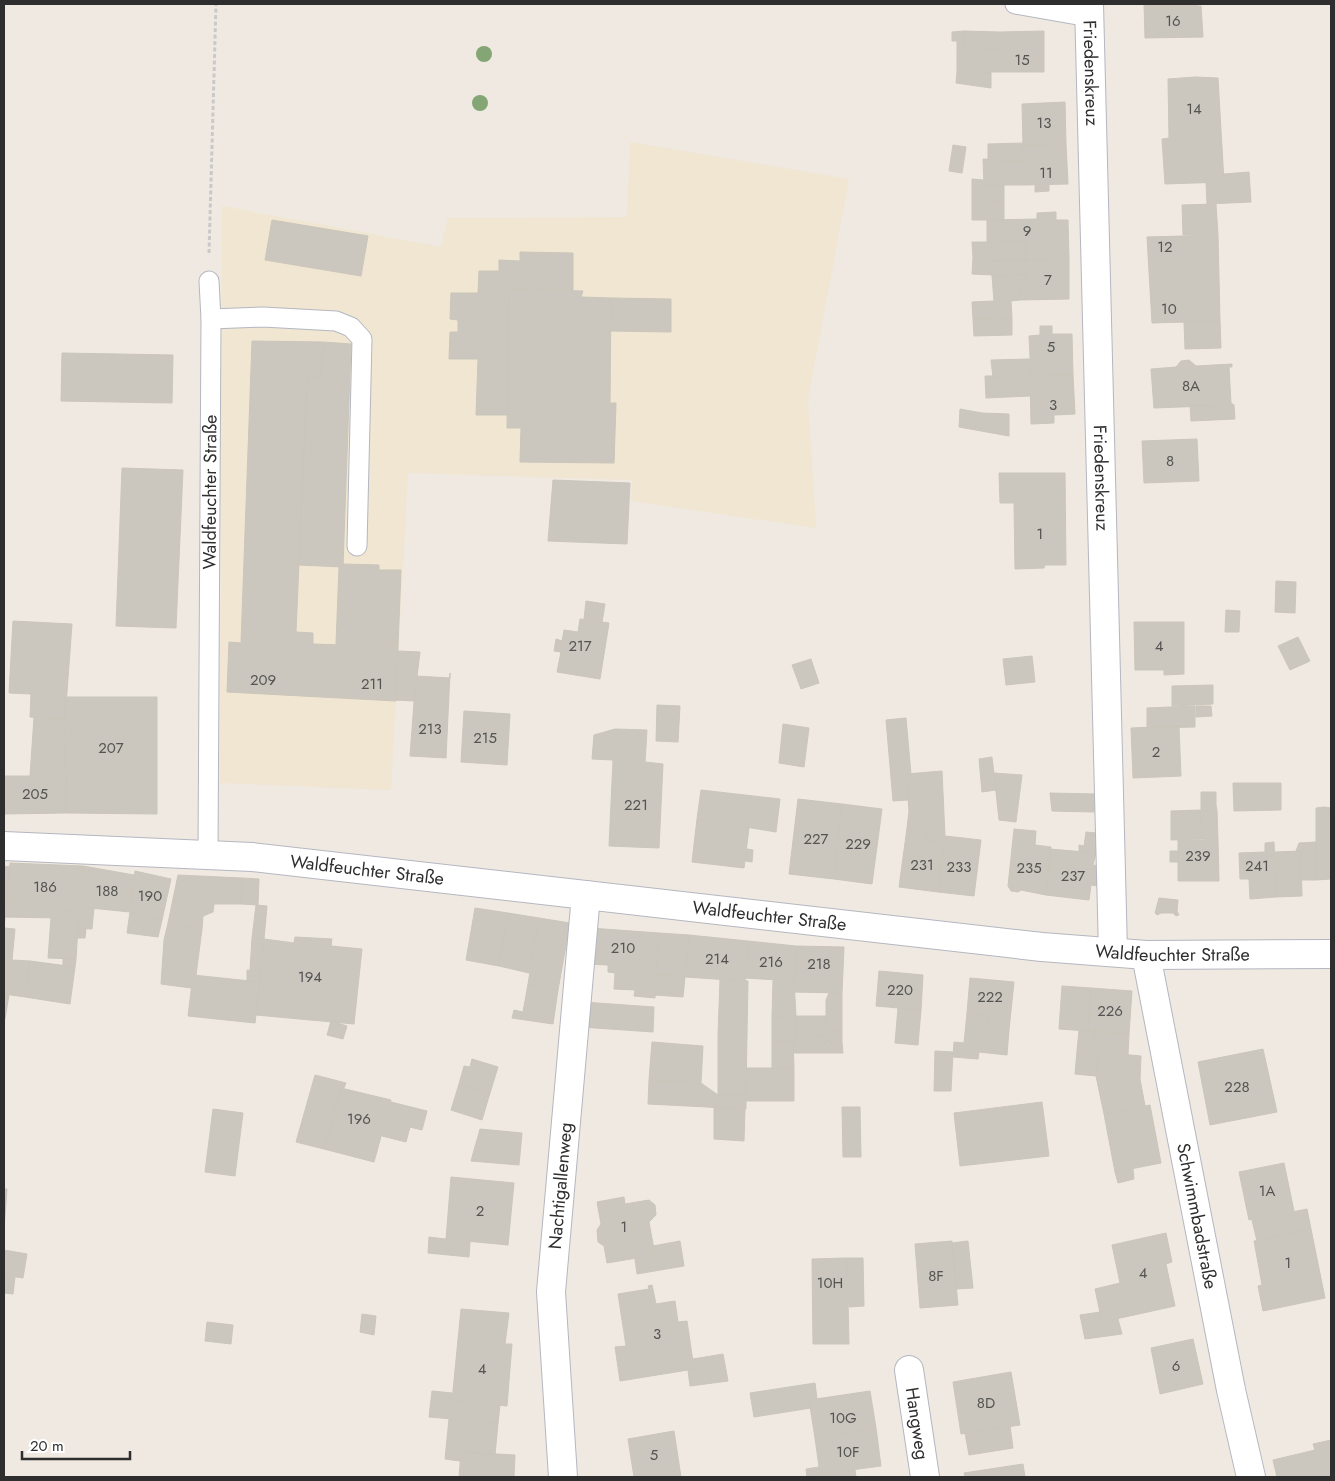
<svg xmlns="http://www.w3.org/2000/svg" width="1335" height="1481" font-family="Jost,sans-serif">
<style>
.education{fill:#f0e6d1}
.building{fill:#cbc7bf;stroke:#cbc5ba}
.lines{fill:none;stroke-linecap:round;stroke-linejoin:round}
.service-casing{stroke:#b4b7c1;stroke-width:21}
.minor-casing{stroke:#b4b7c1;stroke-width:30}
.tertiary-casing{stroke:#b4b7c1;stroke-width:30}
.path{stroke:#c9c9c9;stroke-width:3;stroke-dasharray:4 2.5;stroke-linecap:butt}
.service{stroke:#fff;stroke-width:19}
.minor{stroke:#fff;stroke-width:28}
.tertiary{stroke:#fff;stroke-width:28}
.tree{fill:#84a574}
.labels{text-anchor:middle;stroke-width:4.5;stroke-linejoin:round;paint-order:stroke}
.number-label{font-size:15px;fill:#555452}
.street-label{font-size:18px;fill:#2e2e2e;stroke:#fff}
</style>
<rect width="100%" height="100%" fill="#efe9e1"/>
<path class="education" d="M630,142L849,179L808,399L816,528L631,501L632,480L408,473L391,790L220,783L222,206L441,247L448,218L627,217Z"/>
<path class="building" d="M1144,4H1197V6H1201L1203,37L1145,38Z
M964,31L1000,32V49L965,48Z
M964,31L965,48H957V41H952V32Z
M1044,31V72H1000V32Z
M957,48L1000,49V72H957Z
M957,72H991V88L956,83Z
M1195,77L1218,78L1224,182L1165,184L1162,139L1169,138L1168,79Z
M1065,102L1066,144L1023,145L1022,104Z
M1023,143V161L988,160V144Z
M1066,144L1068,184L1024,185L1023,145Z
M953,145L966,147L962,173L949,171Z
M983,159L1023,161L1024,185H984Z
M1249,172L1251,202L1207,204L1206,183L1224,182V174Z
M972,179L983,180L984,185H1004V202L972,203Z
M1049,184V191L1035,192V185Z
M1004,202V220H972V203Z
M1216,204L1218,235H1183L1182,205Z
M1056,212V220H1068L1069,259L1026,260V242H987V220L1037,219V213Z
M272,220L368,236L361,276L265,260Z
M1218,235L1220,321L1152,323L1147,237Z
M972,242H992V261L973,258Z
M992,242H1026V260L992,261Z
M520,252L573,253V290L509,289V415H476L478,359H449L450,332H458V320L450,319L451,293H478L479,271H499V260L520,261Z
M973,258L992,261L993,275L972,274Z
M1069,259V299L1020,300V286H1027L1026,260Z
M1026,260L1027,275L992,276V261Z
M1027,275V286H1020V300L1011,301L1012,318L973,319L972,302L994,301L992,276Z
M509,289L583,291L581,297L611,298L610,403H616L614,463L520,462L521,428H507Z
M611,298L671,299V332L611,331Z
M1012,318V335L974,336L973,319Z
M1220,321L1221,348L1185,349L1184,322Z
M1040,326H1052V334H1072L1073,375L1031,376L1029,336L1040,335Z
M252,341L323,342L321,378L307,377L296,632L313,633V644L398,647L396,701L227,692L229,642L241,643Z
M323,342L351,344L343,567L299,565L307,377L321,378Z
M62,353L173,355L172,403L61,401Z
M1030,359L1031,376L993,377L991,360Z
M1189,360L1196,366L1232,364V367H1229L1231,403L1234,405L1154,408L1151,369L1176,367L1181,361Z
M1073,375L1075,414L1054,415V423L1031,424L1030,376Z
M985,376H1030V396L986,398Z
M1190,405H1234L1235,419L1191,421Z
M960,409L982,413L1009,414V436L959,427Z
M1197,439L1199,481L1144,483L1142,441Z
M122,468L183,470L176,628L116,626Z
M999,473H1065L1066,565H1045L1044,568L1015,569L1014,503H1000Z
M553,480L630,483L627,544L548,541Z
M343,564L379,565V570H401L398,647L336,644L339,567H343Z
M1276,581L1296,582L1295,613L1275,612Z
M586,601L605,604L602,622L584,619Z
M1226,610L1240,611L1239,632H1225Z
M580,619L609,623L600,679L557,672L561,652L554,651L556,639L562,641L564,630L578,632Z
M13,621L72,624L65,719L30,717L31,694L9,693Z
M1134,622H1184V674L1164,675V670H1135Z
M1298,637L1310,661L1290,670L1278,646Z
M398,651L420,652L414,701L396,700Z
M1032,656L1035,682L1006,685L1003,659Z
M811,659L819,683L801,689L792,665Z
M450,673L446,758L410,756L416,676L450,678Z
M1213,685V704L1172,706V686Z
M65,697H157V814L66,813Z
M657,705L680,706L678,742L656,741Z
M1195,706V727L1147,728V708Z
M1196,706H1211L1212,716L1196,717Z
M464,711L510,714L507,765L461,762Z
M34,717L65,719V776H30Z
M906,718L911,774H906L908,800L893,801L886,720Z
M783,724L809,728L804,767L779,763Z
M1179,726L1181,776L1133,778L1131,728Z
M615,729L647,730L645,762L663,764L659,848L609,846L613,760L592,759L594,735Z
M992,757L996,790L982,792L979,759Z
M942,771L945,836L944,843L929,841L930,839L926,838V830L907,828L909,811L906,774Z
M994,773L1022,775L1016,822L999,820Z
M4,776H67L66,813L4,814Z
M1233,783H1281V810L1234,811Z
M701,790L780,799L776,832L697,819Z
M1201,792H1216V805H1201Z
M1050,793L1095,794L1094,812L1052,811Z
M798,799L842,804L834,879L789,874Z
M842,804L882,809L872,884L834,879Z
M1201,805H1216L1217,811L1201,810Z
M1324,807L1331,808V879L1316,880V808Z
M1201,810L1217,811L1218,840L1202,839Z
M1201,810L1202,839L1171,840V811Z
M697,819L749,828L744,868L692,862Z
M907,828L926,830V838L930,839L929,841L944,843L938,892L899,887Z
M1014,829L1036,831L1035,845L1051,847L1046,895L1021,890L1018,892L1011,891L1008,886Z
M1086,832L1096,833V853L1079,852V845L1084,846Z
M945,836L981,840L974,896L938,892Z
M1178,840H1218L1219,881H1178Z
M1274,842L1276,897L1250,899L1249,879H1240L1239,853L1265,852V843Z
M1316,842V880H1301V851H1296L1299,843Z
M747,849L753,850L752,862L745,861Z
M1050,849L1096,853L1093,865L1100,866L1098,886L1091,885L1089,900L1046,895Z
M1170,851H1178V862H1170Z
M1301,851L1302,896L1276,897L1275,852Z
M10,863L83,866L79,912L59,911V918L5,917Z
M4,866L10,867L4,928Z
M83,866L134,875L130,912L80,907Z
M135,871L171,879L162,920L130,912Z
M178,875L242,878L241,904H214L213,912L203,916L202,929L168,923Z
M242,878L259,879L258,905L241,904Z
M1159,898L1178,900L1177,911L1179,915L1176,916L1173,913H1161L1157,915L1155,913Z
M256,905L267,906L264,939L252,938Z
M80,907L94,908L92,929L78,928Z
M475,908L508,913L499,966L466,960Z
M59,911L79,912L76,959L48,958L51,918H59Z
M130,912L162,920L158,937L127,933Z
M508,913L539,918L529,973L499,966Z
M539,918L570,923L558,990L528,984Z
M168,923L202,929L196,975H193L191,988L161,984L164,940Z
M4,928L15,929L12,960L30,961L25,997L4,994Z
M78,928L86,929L85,938H78Z
M590,928L659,933L655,998L634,996L635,990L614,989L615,973L608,972V965L586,964Z
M659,933L689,935L685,977L657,974Z
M689,935L748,941L745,981L685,977Z
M295,937L332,939L331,946L362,949L354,1024L256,1015L264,939L294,943Z
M252,938L264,939L261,972L250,970Z
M748,941L796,946L794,981L745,978Z
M796,946L844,947L842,993L794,992Z
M63,958L76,959L75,967L63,966Z
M30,961L75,967L70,1004L25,997Z
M247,970L261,972L260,982L247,981Z
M879,971L923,975L921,1010L876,1006Z
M657,974L685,977L683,997L655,995Z
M193,975L260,982L255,1023L188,1016Z
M970,978L1014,982L1009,1030L987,1028L988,1015L967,1013Z
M720,979L748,981L747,1035H718Z
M773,980L794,981L796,1016L772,1017Z
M528,984L558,990L553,1024L512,1018L514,1010L523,1012Z
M1062,986L1091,988L1088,1031L1059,1029Z
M1091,988L1132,991L1129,1034L1088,1031Z
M829,993H842V1030H826V1000Z
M4,994L9,995L5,1019H4Z
M583,1002L654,1007L653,1032L581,1027Z
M898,1008L921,1010L918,1045L895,1043Z
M967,1013L988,1015L987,1028L1009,1030L1007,1055L979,1052L978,1059L953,1057L954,1042L964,1043Z
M796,1016H826V1036L796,1035Z
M796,1016V1042L772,1041V1017Z
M331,1021L347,1026L343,1039L327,1035Z
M826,1030H842V1043H827Z
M1079,1030L1095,1031L1093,1052L1077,1051Z
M1095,1031L1129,1034L1128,1055L1093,1052Z
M718,1035H747L746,1095H718Z
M796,1035L826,1036L828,1053H793V1042H796Z
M772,1041L793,1042L794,1068H772Z
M652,1042L703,1046L701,1083L649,1080Z
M828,1042L842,1043L843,1053H828Z
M1263,1049L1277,1112L1210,1125L1198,1062Z
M935,1051L953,1052L951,1091H934Z
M1077,1051L1098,1052L1096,1076L1075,1074Z
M1098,1052L1141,1056L1140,1079L1145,1106L1104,1114L1096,1076Z
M472,1059L498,1067L490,1093L459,1084L464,1066L470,1067Z
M747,1068H794V1101H746Z
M315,1075L346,1083L344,1088H341L324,1149L296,1142Z
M649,1080L701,1083L718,1095H746V1109L648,1104Z
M459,1084L490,1093L482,1120L451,1110Z
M341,1088L391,1100L374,1162L324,1149Z
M391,1102L427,1111L422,1130L410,1127L406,1142L382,1136Z
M1042,1102L1049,1156L960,1166L954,1113Z
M1150,1105L1161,1163L1115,1172L1104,1114Z
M714,1107L745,1109L744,1141L714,1139Z
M842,1107H860L861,1157H843Z
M213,1109L243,1113L235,1176L205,1172Z
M480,1129L522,1133L519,1165L471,1161Z
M1284,1163L1294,1211L1249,1220L1239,1172Z
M1133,1169L1134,1179L1118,1183L1115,1172Z
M451,1177L514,1183L508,1245L446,1239Z
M4,1189H7L4,1229Z
M624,1197L625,1204L649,1200L655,1205L656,1215L649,1222L655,1255L607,1263L604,1246L598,1242L597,1230L601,1224L597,1202Z
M1307,1209L1311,1229L1257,1241L1252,1220Z
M1311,1229L1325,1298L1263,1311L1258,1286L1262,1285L1254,1241Z
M1166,1233L1172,1262L1166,1264L1175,1306L1102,1322L1095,1289L1120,1283L1112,1245Z
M429,1237L470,1242L469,1257L428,1253Z
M680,1241L684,1266L637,1274L635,1259L655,1255L653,1246Z
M952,1241L958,1305L920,1308L915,1244Z
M968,1241L973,1288L956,1289L952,1243Z
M4,1250L27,1254L23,1278L4,1275Z
M847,1258L849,1344H813L812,1259Z
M847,1258H863L864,1306L849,1307Z
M4,1275L15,1277L13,1294L4,1293Z
M652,1285L656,1304L675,1301L678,1322L687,1321L694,1369L620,1381L615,1347L626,1346L618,1294L649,1289L648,1286Z
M461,1309L509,1313L505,1344H512L507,1406L452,1401Z
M1100,1312L1102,1322L1118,1319L1122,1334L1085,1339L1080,1315Z
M362,1314L376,1316L374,1335L360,1332Z
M207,1322L233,1325L231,1344L205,1341Z
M1193,1339L1203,1384L1160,1394L1151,1348Z
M723,1354L728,1381L690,1386L688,1370L694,1369L693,1359Z
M1011,1372L1020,1425L961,1434L953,1382Z
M815,1383L817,1399L809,1400L811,1408L754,1417L750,1393Z
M432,1391L452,1393V1401L500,1405L498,1423L429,1417Z
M870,1391L876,1428L815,1438L809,1400Z
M449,1419L498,1423L495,1455L461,1452L460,1461L445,1459Z
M1010,1426L1013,1448L969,1455L965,1433Z
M876,1428L881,1466L820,1474L815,1438Z
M674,1431L681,1477H634L628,1439Z
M1331,1440V1477H1277L1273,1460L1315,1450L1313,1444Z
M461,1452L515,1455L514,1477H459Z
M1023,1464L1025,1477H965L964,1473Z
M819,1467L820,1474L855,1470L856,1477H807L806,1469Z"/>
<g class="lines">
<g class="service-casing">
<g id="service">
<path d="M1015,4L1089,17"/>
<path d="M211,319L263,317L336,321L351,327L362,339L357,546"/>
<path id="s1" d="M208,853L211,319L209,281"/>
</g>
</g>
<g class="minor-casing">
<g id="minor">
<path id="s2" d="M1089,4L1113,952"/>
<path id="s3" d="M1146,955L1231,1390L1251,1477"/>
<path id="s4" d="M909,1370L925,1477"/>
<path id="s5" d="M563,1477L551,1292L586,895"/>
</g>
</g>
<g class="tertiary-casing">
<g id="tertiary">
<path id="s6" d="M4,846L252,857L1042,947L1146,955L1331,954"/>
</g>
</g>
<path class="path" d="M209,253L216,4"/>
<use href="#service" class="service"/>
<use href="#minor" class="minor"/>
<use href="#tertiary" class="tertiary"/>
</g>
<g class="tree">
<circle cx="484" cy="54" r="8"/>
<circle cx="480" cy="103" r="8"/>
</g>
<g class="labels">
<g class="number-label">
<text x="1173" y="26">16</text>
<text x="1022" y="65">15</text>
<text x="1194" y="114">14</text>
<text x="1044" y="128">13</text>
<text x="1046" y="178">11</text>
<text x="1027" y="236">9</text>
<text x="1165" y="252">12</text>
<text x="1048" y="285">7</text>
<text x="1169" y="314">10</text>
<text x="1051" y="352">5</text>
<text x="1191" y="391">8A</text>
<text x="1053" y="410">3</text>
<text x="1170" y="466">8</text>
<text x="1040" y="539">1</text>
<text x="580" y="651">217</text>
<text x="1159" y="651">4</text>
<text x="263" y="685">209</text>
<text x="372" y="689">211</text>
<text x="430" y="734">213</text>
<text x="485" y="743">215</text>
<text x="111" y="753">207</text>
<text x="1156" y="757">2</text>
<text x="35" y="799">205</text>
<text x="636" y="810">221</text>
<text x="816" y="844">227</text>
<text x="858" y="849">229</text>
<text x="1198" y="861">239</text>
<text x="922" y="870">231</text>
<text x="1257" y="871">241</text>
<text x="959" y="872">233</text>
<text x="1029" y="873">235</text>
<text x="1073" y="881">237</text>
<text x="45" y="892">186</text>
<text x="107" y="896">188</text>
<text x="150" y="901">190</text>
<text x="623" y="953">210</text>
<text x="717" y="964">214</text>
<text x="771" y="967">216</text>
<text x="819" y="969">218</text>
<text x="310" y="982">194</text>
<text x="900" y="995">220</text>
<text x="990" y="1002">222</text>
<text x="1110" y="1016">226</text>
<text x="1237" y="1092">228</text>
<text x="359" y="1124">196</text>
<text x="1267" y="1196">1A</text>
<text x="480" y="1216">2</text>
<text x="624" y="1232">1</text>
<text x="1288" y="1268">1</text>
<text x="1143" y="1278">4</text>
<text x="936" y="1281">8F</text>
<text x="830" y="1288">10H</text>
<text x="657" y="1339">3</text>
<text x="1176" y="1371">6</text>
<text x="482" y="1374">4</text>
<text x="986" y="1408">8D</text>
<text x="843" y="1423">10G</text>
<text x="848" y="1457">10F</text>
<text x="654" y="1460">5</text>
</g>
<g class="street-label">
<text dy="6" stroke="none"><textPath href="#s2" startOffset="69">Friedenskreuz</textPath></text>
<text dy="6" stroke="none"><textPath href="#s2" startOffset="474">Friedenskreuz</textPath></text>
<text dy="6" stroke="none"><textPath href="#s1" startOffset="361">Waldfeuchter Straße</textPath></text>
<text dy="6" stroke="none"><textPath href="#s6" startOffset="364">Waldfeuchter Straße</textPath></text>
<text dy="6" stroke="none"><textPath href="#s6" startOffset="769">Waldfeuchter Straße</textPath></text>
<text dy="6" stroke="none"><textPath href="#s6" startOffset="1174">Waldfeuchter Straße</textPath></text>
<text dy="6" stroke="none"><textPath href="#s5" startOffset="292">Nachtigallenweg</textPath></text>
<text dy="6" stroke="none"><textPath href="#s3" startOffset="266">Schwimmbadstraße</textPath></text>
<text dy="6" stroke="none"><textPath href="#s4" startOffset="54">Hangweg</textPath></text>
</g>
</g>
<rect width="1335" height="1481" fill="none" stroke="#2e2e2e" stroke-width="10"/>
<path d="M22 1451v8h108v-8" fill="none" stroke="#2e2e2e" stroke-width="2.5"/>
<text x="30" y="1451" font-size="15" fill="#2e2e2e" stroke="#ffffff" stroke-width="4" paint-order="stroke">20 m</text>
</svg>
